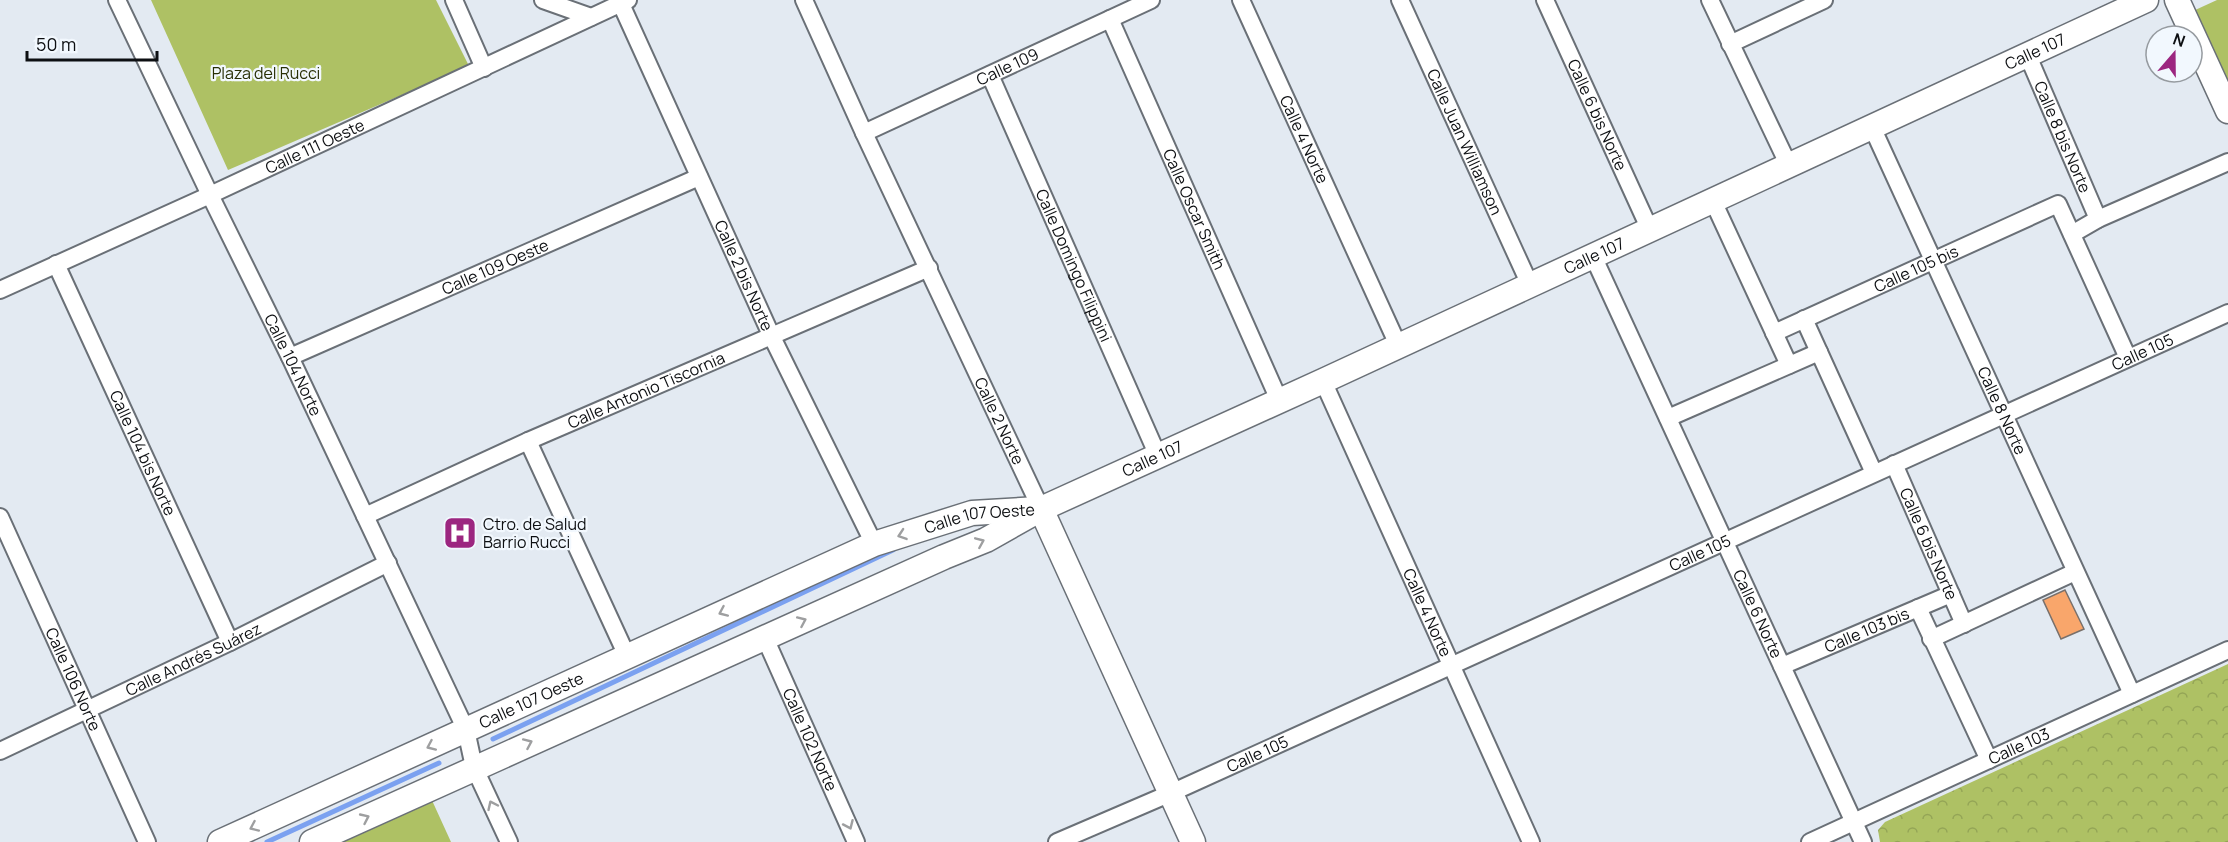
<svg xmlns="http://www.w3.org/2000/svg" width="2228" height="842" font-family="Manrope,sans-serif">
<style>
.green{fill:#aec164}
.forest{fill:url(#forest-crowns)}
.lines{fill:none;stroke-linecap:round;stroke-linejoin:round}
.stream{stroke:#7ba1f0;stroke-width:5}
.building{fill:#f9a66b;stroke:#79706b;stroke-width:1.5}
.street-casing{stroke:#6a7077;stroke-width:20}
.secondary-casing{stroke:#6a7077;stroke-width:27}
.street{stroke:#fff;stroke-width:16}
.secondary{stroke:#fff;stroke-width:24}
.oneway{stroke:#9e9fa0}
.labels{text-anchor:middle;stroke-width:4.5;stroke-linejoin:round;paint-order:stroke}
.street-label{font-size:16px;fill:#0d0f12;stroke:#f2f8fe}
.park-label{font-size:16px;fill:#282f05;stroke:#f2f8fe}
.poi-label{font-size:16px;fill:#0d0f12;stroke:#f2f8fe;text-anchor:start}
</style>
<defs>
<pattern id="forest-crowns" width="20" height="18" patternUnits="userSpaceOnUse" patternTransform="scale(1.5)"><rect width="20" height="18" fill="#aec164"/><path d="M2 6a3 3 0 1 1 6 0M12 15a3 3 0 1 1 6 0" fill="none" stroke="#94a556"/></pattern>
</defs>
<rect width="100%" height="100%" fill="#e3eaf2"/>
<path class="green" d="M151,0H436L469,66L228,170Z
M2217,0H2228V89L2193,11Z
M430,796L451,842H332Z"/>
<path class="forest" d="M2228,664V842H1880L1878,830L1885,822Z"/>
<g class="lines">
<path class="stream" d="M493,739L893,550
M267,842L439,763"/>
</g>
<path class="building" d="M2065,590L2084,629L2061,639L2043,600Z"/>
<g class="lines">
<g class="street-casing">
<g id="street">
<path id="s1" d="M117,0L210,195L290,357L466,730L474,767L509,842"/>
<path d="M454,0L484,68"/>
<path d="M543,0L591,17"/>
<path id="s2" d="M804,0L864,133L1041,509"/>
<path id="s3" d="M1241,0L1398,345"/>
<path id="s4" d="M1400,0L1530,285"/>
<path id="s5" d="M1545,0L1650,230"/>
<path d="M1710,0L1789,166"/>
<path id="s6" d="M621,4L772,337L874,544"/>
<path id="s7" d="M1110,19L1279,400"/>
<path d="M1730,44L1824,0"/>
<path id="s8" d="M2028,56L2098,219"/>
<path id="s9" d="M990,75L1158,456"/>
<path id="s10" d="M1872,127L2132,694"/>
<path id="s11" d="M864,133L1151,0"/>
<path d="M1713,201L1789,365"/>
<path d="M2072,234L2098,219L2228,162"/>
<path id="s12" d="M1593,256L1863,842"/>
<path id="s13" d="M56,264L230,642"/>
<path id="s14" d="M0,290L210,195L628,0"/>
<path d="M1804,319L1874,473"/>
<path id="s15" d="M1774,333L2058,204L2128,358"/>
<path id="s16" d="M290,357L699,177"/>
<path id="s17" d="M1323,381L1531,842"/>
<path d="M1668,418L1819,352"/>
<path d="M528,441L627,656"/>
<path id="s18" d="M1894,464L1964,624"/>
<path id="s19" d="M365,516L528,441L929,268"/>
<path id="s20" d="M0,517L147,842"/>
<path d="M1918,608L1989,760"/>
<path id="s21" d="M765,638L856,842"/>
<path d="M1931,639L2075,572"/>
<path id="s22" d="M1782,666L1951,594"/>
<path id="s23" d="M0,751L230,642L388,563"/>
<path id="s24" d="M1057,842L1171,793L2228,313"/>
<path id="s25" d="M1810,842L2228,650"/>
</g>
</g>
<g class="secondary-casing">
<g id="secondary">
<path d="M2177,0L2228,111"/>
<path d="M1041,509L1193,842"/>
<path id="s26" d="M220,842L874,544L972,513L1038,509"/>
<path id="s27" d="M312,842L944,557L986,540L1041,509L1323,381L2146,0"/>
</g>
</g>
<use href="#street" class="street"/>
<use href="#secondary" class="secondary"/>
</g>
<defs><path id="oneway-chevron" d="M-2-3.5L2.5 0L-2 3.5" fill="none" stroke-width="1.6" stroke-linecap="round" stroke-linejoin="round" transform="scale(1.5)"/></defs>
<g class="oneway">
<use href="#oneway-chevron" transform="translate(902 535) rotate(161)"/>
<use href="#oneway-chevron" transform="translate(980 542) rotate(-23)"/>
<use href="#oneway-chevron" transform="translate(723 612) rotate(156)"/>
<use href="#oneway-chevron" transform="translate(802 621) rotate(-24)"/>
<use href="#oneway-chevron" transform="translate(528 743) rotate(-24)"/>
<use href="#oneway-chevron" transform="translate(431 746) rotate(156)"/>
<use href="#oneway-chevron" transform="translate(492 805) rotate(-115)"/>
<use href="#oneway-chevron" transform="translate(365 818) rotate(-25)"/>
<use href="#oneway-chevron" transform="translate(849 825) rotate(66)"/>
<use href="#oneway-chevron" transform="translate(254 827) rotate(156)"/>
</g>
<defs>
<g id="hospital-square" transform="scale(1.725)"><rect x="-9" y="-9" width="18" height="18" rx="4" fill="#9c2680" stroke="#f2f8fe"/><path d="M-5-5h3v3.5h4V-5h3V5h-3V1.5h-4V5h-3Z" fill="#fff"/></g>
</defs>
<g fill-rule="evenodd">
<use href="#hospital-square" x="460" y="533"/>
</g>
<g class="labels">
<g class="street-label">
<text dy="6" stroke="none"><textPath href="#s27" startOffset="1896">Calle 107</textPath></text>
<text dy="6" stroke="none"><textPath href="#s11" startOffset="158">Calle 109</textPath></text>
<text dy="6" stroke="none"><textPath href="#s5" startOffset="126">Calle 6 bis Norte</textPath></text>
<text dy="6" stroke="none"><textPath href="#s8" startOffset="88">Calle 8 bis Norte</textPath></text>
<text dy="6" stroke="none"><textPath href="#s3" startOffset="153">Calle 4 Norte</textPath></text>
<text dy="6" stroke="none"><textPath href="#s4" startOffset="156">Calle Juan Williamson</textPath></text>
<text dy="6" stroke="none"><textPath href="#s14" startOffset="346">Calle 111 Oeste</textPath></text>
<text dy="6" stroke="none"><textPath href="#s7" startOffset="208">Calle Oscar Smith</textPath></text>
<text dy="6" stroke="none"><textPath href="#s27" startOffset="1410">Calle 107</textPath></text>
<text dy="6" stroke="none"><textPath href="#s9" startOffset="208">Calle Domingo Filippini</textPath></text>
<text dy="6" stroke="none"><textPath href="#s16" startOffset="224">Calle 109 Oeste</textPath></text>
<text dy="6" stroke="none"><textPath href="#s15" startOffset="156">Calle 105 bis</textPath></text>
<text dy="6" stroke="none"><textPath href="#s6" startOffset="298">Calle 2 bis Norte</textPath></text>
<text dy="6" stroke="none"><textPath href="#s24" startOffset="1191">Calle 105</textPath></text>
<text dy="6" stroke="none"><textPath href="#s1" startOffset="405">Calle 104 Norte</textPath></text>
<text dy="6" stroke="none"><textPath href="#s19" startOffset="308">Calle Antonio Tiscornia</textPath></text>
<text dy="6" stroke="none"><textPath href="#s10" startOffset="312">Calle 8 Norte</textPath></text>
<text dy="6" stroke="none"><textPath href="#s2" startOffset="464">Calle 2 Norte</textPath></text>
<text dy="6" stroke="none"><textPath href="#s13" startOffset="208">Calle 104 bis Norte</textPath></text>
<text dy="6" stroke="none"><textPath href="#s27" startOffset="924">Calle 107</textPath></text>
<text dy="6" stroke="none"><textPath href="#s26" startOffset="828">Calle 107 Oeste</textPath></text>
<text dy="6" stroke="none"><textPath href="#s18" startOffset="87">Calle 6 bis Norte</textPath></text>
<text dy="6" stroke="none"><textPath href="#s24" startOffset="705">Calle 105</textPath></text>
<text dy="6" stroke="none"><textPath href="#s17" startOffset="254">Calle 4 Norte</textPath></text>
<text dy="6" stroke="none"><textPath href="#s12" startOffset="394">Calle 6 Norte</textPath></text>
<text dy="6" stroke="none"><textPath href="#s22" startOffset="92">Calle 103 bis</textPath></text>
<text dy="6" stroke="none"><textPath href="#s23" startOffset="214">Calle Andrés Suárez</textPath></text>
<text dy="6" stroke="none"><textPath href="#s20" startOffset="178">Calle 106 Norte</textPath></text>
<text dy="6" stroke="none"><textPath href="#s26" startOffset="342">Calle 107 Oeste</textPath></text>
<text dy="6" stroke="none"><textPath href="#s21" startOffset="111">Calle 102 Norte</textPath></text>
<text dy="6" stroke="none"><textPath href="#s25" startOffset="230">Calle 103</textPath></text>
<text dy="6" stroke="none"><textPath href="#s24" startOffset="219">Calle 105</textPath></text>
</g>
<g class="park-label">
<text x="266" y="79">Plaza del Rucci</text>
</g>
<g class="poi-label">
<text x="483" y="530">Ctro. de Salud<tspan x="483" dy="18">Barrio Rucci</tspan></text>
</g>
</g>
<g transform="translate(2174 54) rotate(20)"><circle r="28" fill="#f2f8fe" stroke="#969ba0" stroke-width="1.5"/>
<path d="M0-4.5L10 22L0 15L-10 22Z" fill="#9c2680"/>
<text y="-9" font-size="16" font-weight="bold" text-anchor="middle" fill="#0d0f12">N</text>
</g>
<path d="M27 51v9h130v-9" fill="none" stroke="#0d0f12" stroke-width="3"/>
<text x="36" y="51" font-size="18" fill="#0d0f12" stroke="#f2f8fe" stroke-width="4.5" paint-order="stroke">50 m</text>
</svg>
